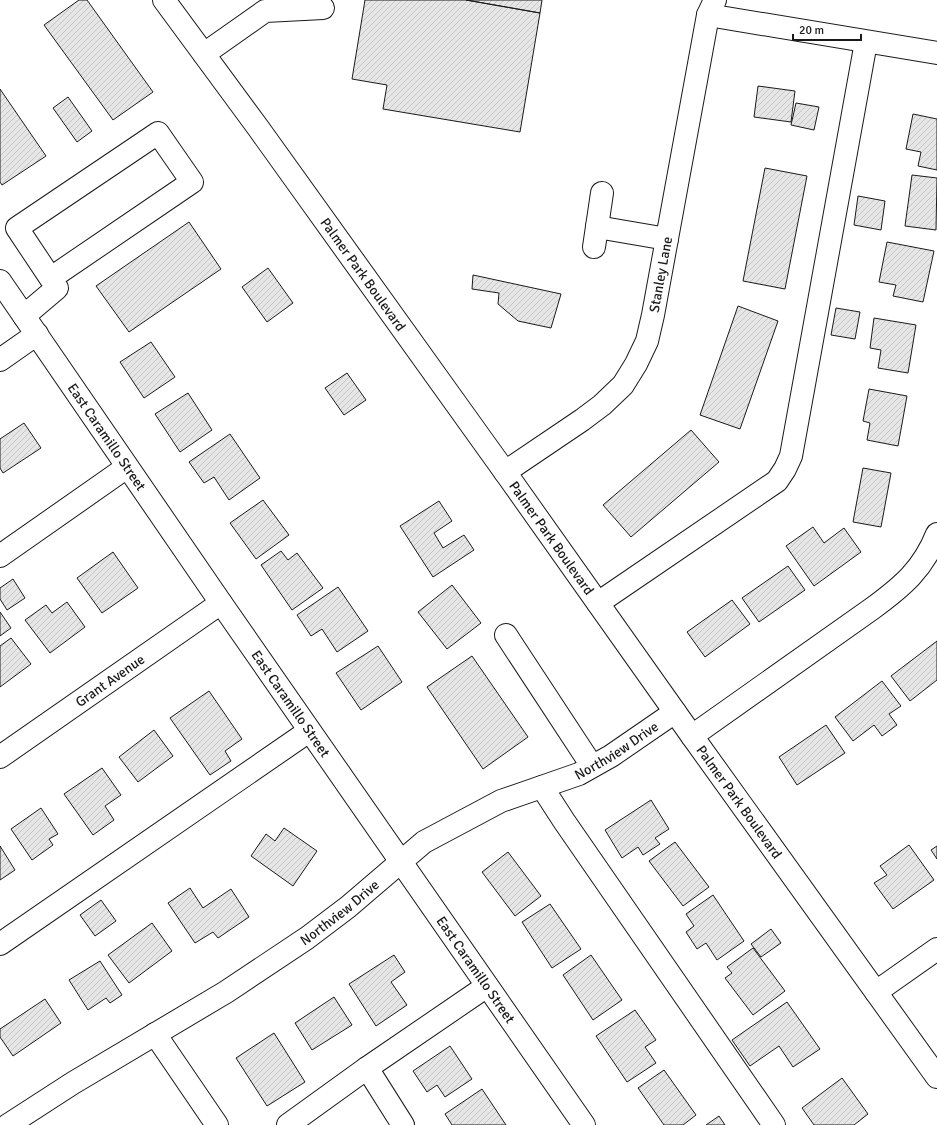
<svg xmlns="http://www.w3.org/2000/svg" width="937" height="1125" font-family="Signika,sans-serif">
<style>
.building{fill:url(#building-hatch);stroke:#1a1a1a}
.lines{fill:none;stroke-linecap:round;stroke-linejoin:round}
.minor-casing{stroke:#1a1a1a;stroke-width:24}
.major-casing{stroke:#1a1a1a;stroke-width:24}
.minor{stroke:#fff;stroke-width:22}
.major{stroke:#fff;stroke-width:22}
.labels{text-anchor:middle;stroke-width:3;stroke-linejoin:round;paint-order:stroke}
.street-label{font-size:14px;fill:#1a1a1a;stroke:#fff}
</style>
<defs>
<pattern id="building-hatch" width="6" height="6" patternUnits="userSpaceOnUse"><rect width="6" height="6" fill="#e6e6e6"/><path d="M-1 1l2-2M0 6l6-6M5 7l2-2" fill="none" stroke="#c5c5c5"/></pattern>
</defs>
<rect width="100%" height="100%" fill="#fff"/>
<path class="building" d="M79,0H87L153,92L113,120L44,25Z
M365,0H466L540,13L520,132L383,109L387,85L352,79Z
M466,0H542L540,13Z
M758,86L795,91L791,122L754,117Z
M0,89L46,156L2,185L0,182Z
M68,97L92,131L77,142L53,108Z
M796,103L819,107L814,130L791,125Z
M913,114L937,119V170L918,166L921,152L906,149Z
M765,168L807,176L785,289L743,281Z
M912,175L937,178L936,230L905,226Z
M858,196L885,201L881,230L854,225Z
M189,222L221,269L129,332L96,286Z
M887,242L934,251L923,302L893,296L896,285L879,282Z
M268,268L293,303L267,322L242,287Z
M473,275L561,294L551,328L518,321L498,304L499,293L472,289Z
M738,306L778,321L740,429L700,415Z
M836,308L860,312L855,339L831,335Z
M874,318L916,325L908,373L878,368L881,350L870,348Z
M151,342L175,377L144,398L120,362Z
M347,373L366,400L344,415L325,388Z
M869,389L907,396L898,446L867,440L870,423L863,421Z
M188,393L212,430L180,452L155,414Z
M24,423L41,448L3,473L0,468V439Z
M691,430L719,462L631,537L603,505Z
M230,434L260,478L229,500L214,477L204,483L189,462Z
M863,468L891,473L881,527L853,522Z
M263,500L289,535L256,559L230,523Z
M439,501L452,521L434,533L443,548L464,535L474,550L433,577L400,526Z
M813,527L824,543L844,528L861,552L814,586L786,546Z
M281,551L288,560L297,553L323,588L292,610L261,565Z
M113,552L138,588L102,613L77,578Z
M788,566L805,590L759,622L742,598Z
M13,579L25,598L7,610L0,599V588Z
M452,585L481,623L447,649L418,612Z
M338,587L368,631L337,652L322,629L311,636L297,615Z
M732,600L750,624L705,657L687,632Z
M67,602L85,627L50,653L25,620L46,605L52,613Z
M0,612L11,628L0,636Z
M11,638L31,664L0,687V646Z
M937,641V680L910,701L891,676Z
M378,646L402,682L361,710L336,673Z
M472,656L528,737L483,769L427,687Z
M882,681L901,706L889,714L897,725L882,736L874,725L853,741L835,717Z
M209,691L242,739L225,751L231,761L210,775L170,718Z
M826,725L845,753L797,785L779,757Z
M154,730L173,756L138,782L119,757Z
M102,768L121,795L105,806L114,820L93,835L64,794Z
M651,800L669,829L655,838L660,844L643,855L638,847L622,858L605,830Z
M41,808L58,834L49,839L53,845L32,860L11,829Z
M284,828L317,851L293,886L251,856L266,834L275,841Z
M675,842L709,887L683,906L649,861Z
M909,845L934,880L893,909L874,883L887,875L880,866Z
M0,846L15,870L0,880Z
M937,846V859L931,850Z
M508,852L541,896L515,916L482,872Z
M190,888L203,908L231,889L249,917L218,938L213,932L195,943L168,903Z
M713,895L744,941L717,960L706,943L697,949L686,932L694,926L686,914Z
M101,900L116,921L95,936L80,915Z
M550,904L581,949L552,968L522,922Z
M152,923L172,951L129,983L108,955Z
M771,929L781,943L761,957L751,944Z
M753,948L785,991L753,1015L725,978L732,973L727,967Z
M394,955L405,972L391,982L407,1005L376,1026L349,984Z
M591,955L622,1000L593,1020L563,975Z
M100,961L122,995L110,1003L106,998L88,1010L69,980Z
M334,997L352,1025L312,1050L295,1023Z
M45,999L61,1023L13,1056L0,1037V1029Z
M787,1002L820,1049L793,1067L779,1046L750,1066L732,1040Z
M635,1010L656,1040L645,1047L656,1063L627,1082L596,1036Z
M274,1033L305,1082L267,1106L236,1058Z
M450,1046L472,1079L445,1097L437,1085L427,1092L413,1071Z
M664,1070L696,1115L683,1125H664L638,1088Z
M842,1078L868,1114L854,1125H814L802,1108Z
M482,1089L506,1125H452L445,1114Z
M719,1116L725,1125H706Z"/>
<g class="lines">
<g class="minor-casing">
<g id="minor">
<path d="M708,15L937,53"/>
<path d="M204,54L265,11L323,8"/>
<path d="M597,227L667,239"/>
<path d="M594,247L602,193"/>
<path id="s1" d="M0,281L221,603L584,1125"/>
<path d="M24,316L57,288L17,228L158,133L192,182L51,278"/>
<path d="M0,360L37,334"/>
<path id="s2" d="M505,472L582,420L602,405L623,385L636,364L647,341L653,315L708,15L715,0"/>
<path d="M0,556L127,467"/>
<path d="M598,603L777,481L785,469L791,456L866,42"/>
<path d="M506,635L592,766"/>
<path d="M692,736L873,608C903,586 923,569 937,534"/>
<path id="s3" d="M0,757L221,603"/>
<path d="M542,787L564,821L774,1125"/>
<path d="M0,944L309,731"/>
<path d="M876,992L937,949"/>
<path d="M155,1034L217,1125"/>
<path d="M367,1068L403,1125"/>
<path id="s4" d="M8,1125L73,1083L226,992L307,938L348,907L424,842L501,801L579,774L611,756L675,712"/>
<path d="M288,1125L367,1068L487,986"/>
</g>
</g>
<g class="major-casing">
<g id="major">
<path id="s5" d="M164,0L259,129L505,472L692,736L937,1077"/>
</g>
</g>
<use href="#minor" class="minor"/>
<use href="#major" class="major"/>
</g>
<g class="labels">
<g class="street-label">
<text dy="5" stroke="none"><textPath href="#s5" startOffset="339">Palmer Park Boulevard</textPath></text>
<text dy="5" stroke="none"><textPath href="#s2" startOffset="265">Stanley Lane</textPath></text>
<text dy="5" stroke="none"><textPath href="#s1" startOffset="189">East Caramillo Street</textPath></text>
<text dy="5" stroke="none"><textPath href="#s5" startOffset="663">Palmer Park Boulevard</textPath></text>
<text dy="5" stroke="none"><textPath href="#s3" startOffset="134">Grant Avenue</textPath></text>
<text dy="5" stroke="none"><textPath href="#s1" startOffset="513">East Caramillo Street</textPath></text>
<text dy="5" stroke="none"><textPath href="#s4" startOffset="718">Northview Drive</textPath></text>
<text dy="5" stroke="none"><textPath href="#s5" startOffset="987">Palmer Park Boulevard</textPath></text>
<text dy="5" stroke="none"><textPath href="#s4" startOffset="394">Northview Drive</textPath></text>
<text dy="5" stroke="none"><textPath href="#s1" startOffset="837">East Caramillo Street</textPath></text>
</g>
</g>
<path d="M793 34v6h68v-6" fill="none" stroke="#1a1a1a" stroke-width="2"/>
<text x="799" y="34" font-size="12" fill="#1a1a1a" stroke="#ffffff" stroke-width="3" paint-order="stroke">20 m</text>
</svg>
